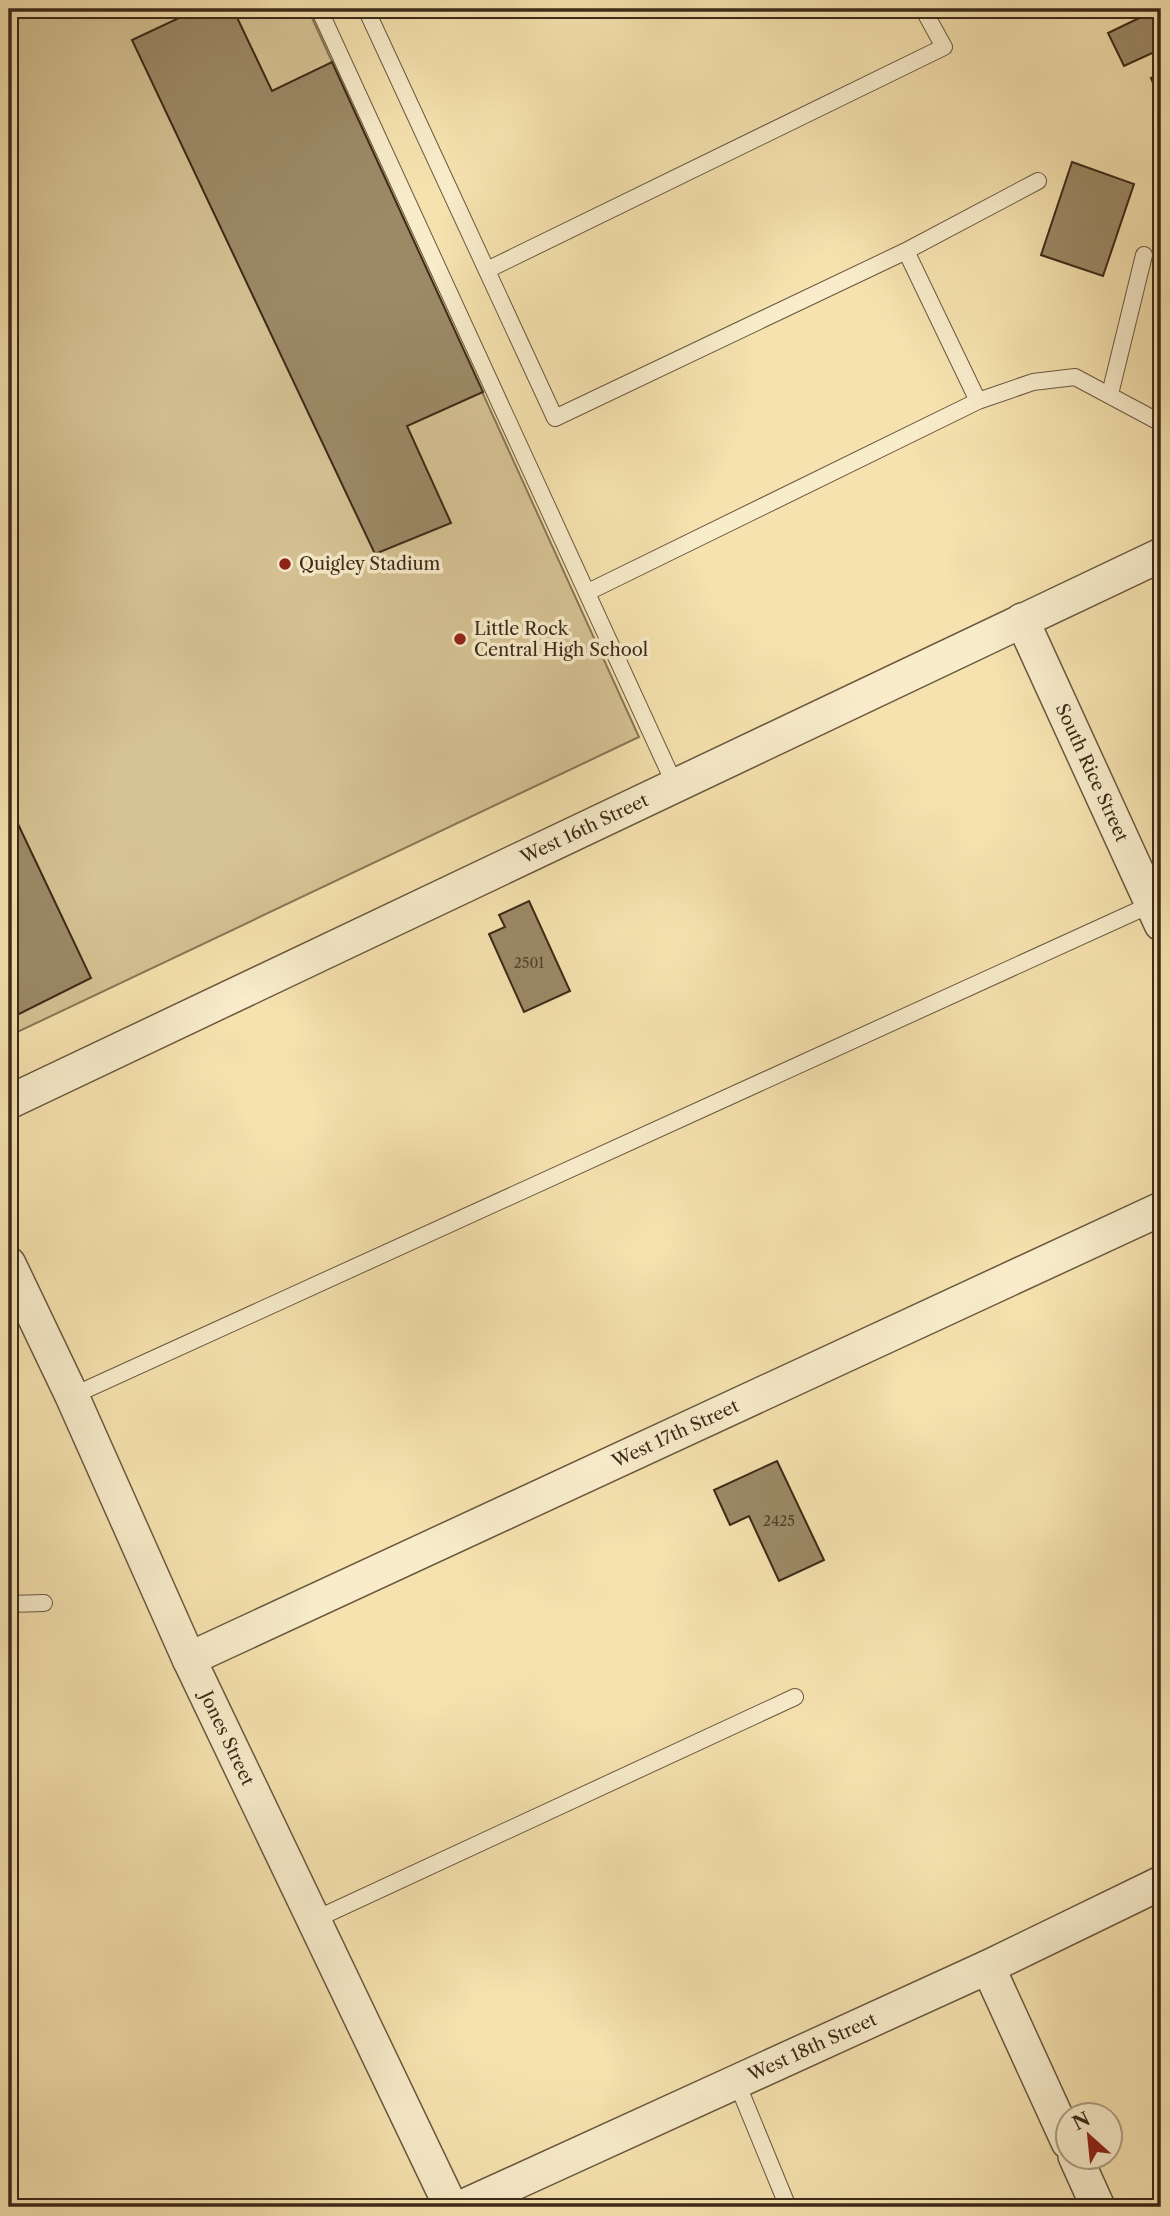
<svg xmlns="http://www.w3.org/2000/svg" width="1170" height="2216" font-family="'Libre Caslon Text',serif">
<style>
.green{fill:#d6c395;stroke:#897656;stroke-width:2}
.building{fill:#9c8a67;stroke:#3c2a18;stroke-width:2}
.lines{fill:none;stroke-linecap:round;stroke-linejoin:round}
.service-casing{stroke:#6a583e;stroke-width:18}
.minor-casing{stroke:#6a583e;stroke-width:36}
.service{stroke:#f8eccb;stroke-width:16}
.minor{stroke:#f8eccb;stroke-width:33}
.poi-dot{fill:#8f2418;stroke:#f8eccb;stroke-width:2.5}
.labels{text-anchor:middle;stroke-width:7;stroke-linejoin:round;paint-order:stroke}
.number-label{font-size:14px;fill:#54422c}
.poi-label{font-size:18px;fill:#3c2a18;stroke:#f8eccb;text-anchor:start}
.street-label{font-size:18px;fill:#3c2a18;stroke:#f8eccb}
</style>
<rect width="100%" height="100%" fill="#f5e2af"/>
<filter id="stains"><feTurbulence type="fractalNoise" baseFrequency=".00286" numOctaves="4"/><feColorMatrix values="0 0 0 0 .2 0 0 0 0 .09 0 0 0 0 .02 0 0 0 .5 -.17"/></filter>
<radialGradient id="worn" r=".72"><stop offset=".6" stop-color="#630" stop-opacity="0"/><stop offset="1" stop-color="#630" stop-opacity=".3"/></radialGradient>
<path class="green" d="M9,9H308L639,737L9,1036Z"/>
<path class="building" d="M198,9H233L272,91L332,62L483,392L407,426L451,523L375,554L132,40Z
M1158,9L1161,11V49L1124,66L1108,33Z
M1161,73V102L1151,78Z
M1072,162L1134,184L1103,276L1041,255Z
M9,805L91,978L11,1018L9,1014Z
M529,901L570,991L524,1012L489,934L505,927L499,915Z
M777,1461L824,1560L779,1581L749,1516L730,1525L714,1490Z"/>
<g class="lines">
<g class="service-casing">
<path id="service" d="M319,9L675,785
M366,9L555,418L906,251
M487,270L944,47L923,9
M1110,394L1144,255
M978,401L906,251L1038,181
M588,592L978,401L1033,382L1075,377L1161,423
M72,1396L1152,904
M9,1604L44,1603
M314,1920L795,1697
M737,2083L788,2207"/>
</g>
<g class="minor-casing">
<g id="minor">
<path id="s1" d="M1022,620L1161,924"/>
<path id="s2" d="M9,1102L1161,555"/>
<path id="s3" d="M9,1264L72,1396L189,1659L451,2207"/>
<path id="s4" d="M189,1659L1161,1209"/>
<path d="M988,1967L1068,2142"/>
<path d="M1075,2156L1098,2207"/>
<path id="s5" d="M462,2207L988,1967L1161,1883"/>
</g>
</g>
<use href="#service" class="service"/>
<use href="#minor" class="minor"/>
</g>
<g class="poi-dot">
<circle cx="285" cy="564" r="7"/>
<circle cx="460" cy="639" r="7"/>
</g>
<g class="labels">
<g class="number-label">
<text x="529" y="968">2501</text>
<text x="779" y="1526">2425</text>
</g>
<g class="poi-label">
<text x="299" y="570">Quigley Stadium</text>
<text x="474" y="635">Little Rock<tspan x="474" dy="21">Central High School</tspan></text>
</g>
<g class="street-label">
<text dy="6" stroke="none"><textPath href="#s1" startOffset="168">South Rice Street</textPath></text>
<text dy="6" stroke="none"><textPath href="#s2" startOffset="637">West 16th Street</textPath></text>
<text dy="6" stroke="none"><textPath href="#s4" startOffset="536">West 17th Street</textPath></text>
<text dy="6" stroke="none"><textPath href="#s3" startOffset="522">Jones Street</textPath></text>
<text dy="6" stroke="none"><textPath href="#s5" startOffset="385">West 18th Street</textPath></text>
</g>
</g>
<rect width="1170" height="2216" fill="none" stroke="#f5e2af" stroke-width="35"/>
<rect x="10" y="10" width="1149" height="2195" fill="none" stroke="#3c2a18" stroke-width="3.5"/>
<rect x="18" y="18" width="1135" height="2181" fill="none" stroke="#3c2a18" stroke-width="2"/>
<g transform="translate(1089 2136) rotate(333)"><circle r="33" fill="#f8eccb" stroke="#ad9e83" stroke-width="2"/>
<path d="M0-5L12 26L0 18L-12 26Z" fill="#8f2418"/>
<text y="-10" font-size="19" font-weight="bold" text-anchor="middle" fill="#3c2a18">N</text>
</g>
<rect width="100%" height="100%" filter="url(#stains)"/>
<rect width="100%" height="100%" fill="url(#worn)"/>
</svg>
